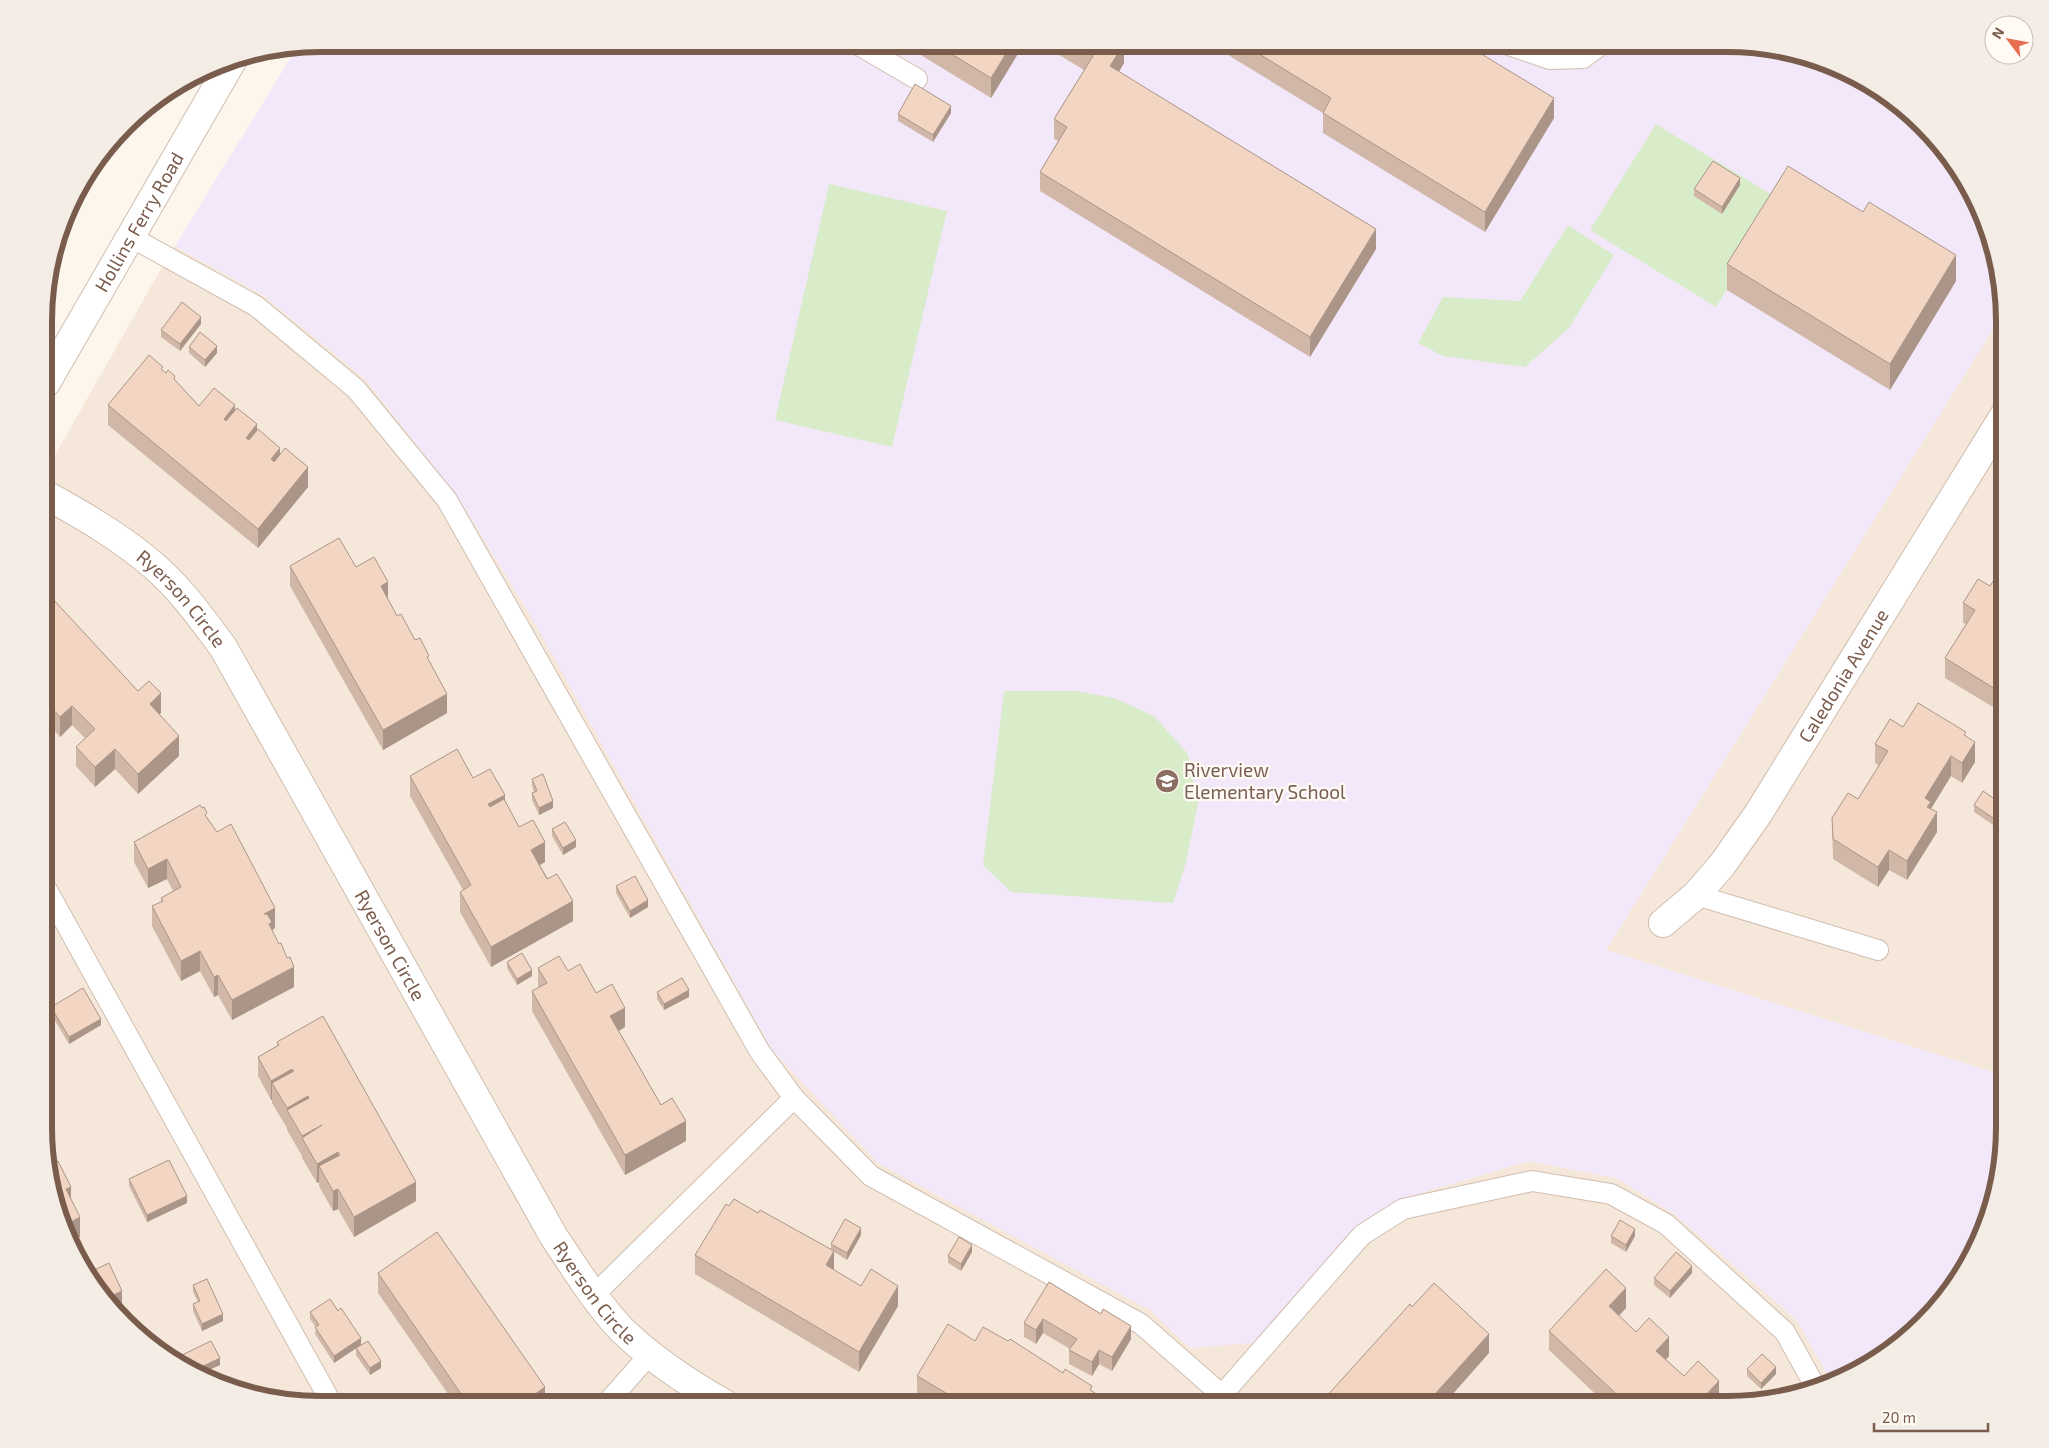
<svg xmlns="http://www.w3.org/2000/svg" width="2049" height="1448" font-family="'Exo 2',sans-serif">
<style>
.residential{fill:#f5e8da}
.education{fill:#f3e8fa}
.green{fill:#d8ecc9}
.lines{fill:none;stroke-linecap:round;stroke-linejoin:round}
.service-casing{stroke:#d1beb0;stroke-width:22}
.minor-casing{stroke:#d1beb0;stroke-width:30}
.tertiary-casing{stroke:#d1beb0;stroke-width:30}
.service{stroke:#fff;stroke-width:20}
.minor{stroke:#fff;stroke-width:28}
.tertiary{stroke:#fff;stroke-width:28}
.wall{fill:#d1b7a8}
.shaded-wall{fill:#aa9588}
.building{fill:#f3d5c3;stroke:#aa9588}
.labels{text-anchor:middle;stroke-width:4.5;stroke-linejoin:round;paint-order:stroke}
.street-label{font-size:19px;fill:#7a5c4d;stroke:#fffaf3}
.education-label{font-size:19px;fill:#785e54;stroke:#fffaf3;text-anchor:start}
.rim{fill:none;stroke:#7a5c4d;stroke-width:6}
</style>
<rect width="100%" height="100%" fill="#fdf6ec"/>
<path class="residential" d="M174,246L263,295L365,379L458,497L529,613L1151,1310L1190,1348L1357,1226L1401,1199L1529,1161L1616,1178L1673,1213L1796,1319L1832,1383L1799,1395L1728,1404H303L232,1389L152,1347L81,1265L46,1163V471Z
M2005,310V1076L1606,950Z"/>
<path class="education" d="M321,44H1746L1834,65L1899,103L1948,152L1977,198L2005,310L1606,950L2005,1076V1145L1990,1216L1948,1296L1911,1336L1851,1376L1832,1383L1796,1319L1673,1213L1616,1178L1529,1161L1401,1199L1357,1226L1253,1343L1190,1348L1150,1310L878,1163L772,1050L529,613L458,497L365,379L263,295L175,246L296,49Z"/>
<path class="green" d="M1656,124L1782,201L1716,307L1590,230Z
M829,184L947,211L892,447L775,420Z
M1568,225L1614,255L1569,328L1525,367L1443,356L1418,343L1443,297L1520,301Z
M1004,691H1076L1114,698L1154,716L1188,754L1198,804L1186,862L1173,903L1011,892L983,865Z"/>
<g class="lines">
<g class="service-casing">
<path id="service" d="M857,44L917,79
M1506,44L1550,59L1583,58L1602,44
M129,236L256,306L356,389L447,500L760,1052L794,1098L871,1176L1141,1324L1222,1395
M46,888L332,1404
M1696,895L1878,950
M594,1295L794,1098
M606,1404L650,1354
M1214,1404L1362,1235L1403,1209L1532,1181L1611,1194L1666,1224L1785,1332L1816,1388"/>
</g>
<g class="minor-casing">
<g id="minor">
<path id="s1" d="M46,495C84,516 122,538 154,566C181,589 202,619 223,647L554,1237C575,1268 596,1303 622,1330C653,1360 688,1383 725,1404"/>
<path id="s2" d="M1663,923L1696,895L1722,865L1758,814L2005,414"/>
</g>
</g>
<g class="tertiary-casing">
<g id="tertiary">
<path id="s3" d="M46,383L232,61"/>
</g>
</g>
<use href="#service" class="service"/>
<use href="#minor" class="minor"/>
<use href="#tertiary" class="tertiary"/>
</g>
<path class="wall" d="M903,44H1024L991,98Z
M1041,44H1124V63L1119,72L1376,249L1310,357L1040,191V172L1058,141L1054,139V119L1084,70Z
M1210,44H1465L1554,118L1485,232L1323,133V113Z
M951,113L933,142L898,121V114Z
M1740,185L1722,214L1694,196V189Z
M1727,264L1956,281L1890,390L1727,290Z
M201,324L180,351L161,337V330Z
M189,347L217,353L205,367L189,353Z
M163,371L175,380L199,406L235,410L280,454L308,487L258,548L108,425V405Z
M2005,539V745L1993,738V718L1998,710L1945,678V658L1966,624L1963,623V603L1990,586L1996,577L1994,576V556Z
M290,566L356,567L388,600L397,616L415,640L429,661L447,713L383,750L290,586Z
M46,602L161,713L159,714L179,756L138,794L115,769L95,787L76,766V747L85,738L72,725L60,737L46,721Z
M1903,727L1966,736L1975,762L1962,783L1951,776L1931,809L1937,832L1907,880L1889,870L1878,887L1833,859L1832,818L1858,799L1879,766L1875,763V744Z
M410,776L473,778L505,801L519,827L545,862L540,865L573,921L491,967L460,912V892L463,890L410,796Z
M532,779L553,808L539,815L532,800V793L534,792L532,786Z
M1974,805L2005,806V821L1999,829L1974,812Z
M207,817L275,928L272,930L294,987L232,1020L218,995L214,997L200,971L181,981L152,926V906L161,902V898L173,891L167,879L148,888L134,862V842Z
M552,829L576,847L563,855L552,836Z
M616,886L648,907L630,918L616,893Z
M507,962L532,976L517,985L507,968Z
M538,968L568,971L596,993L625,1027L619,1031L661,1105L686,1141L625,1175L532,1011V991L538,988Z
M657,992L689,997L664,1010L657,999Z
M51,1007L101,1025L69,1044L51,1014Z
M277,1042L416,1201L354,1237L338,1209L333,1211L319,1186V1182L317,1183L302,1158V1156L287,1130V1128L272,1103V1100H271L258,1076V1057L277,1046Z
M129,1179L187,1203L147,1222L129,1186Z
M729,1206L758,1213L831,1250V1244L861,1235L847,1260L834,1252V1270L861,1286L898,1306L859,1372L695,1274V1255Z
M1611,1236H1635L1626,1252L1611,1243Z
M972,1252L961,1271L948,1263V1256Z
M378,1273L545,1404H455L378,1293Z
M1692,1273L1670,1298L1654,1285V1278Z
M1049,1282L1131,1339L1112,1371L1099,1364L1092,1376L1069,1364V1350L1070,1349L1043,1333L1036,1344L1024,1337V1323Z
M193,1285L223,1321L202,1331L193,1311V1304L198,1302L193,1292Z
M1626,1308L1619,1316L1636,1332L1669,1356L1666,1360L1684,1376L1719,1400L1715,1404H1606L1549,1350V1331Z
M310,1312L361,1345L334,1363L315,1334L316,1327L310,1319Z
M975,1341L1092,1392L1113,1404H931L917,1396V1376Z
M356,1348L381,1368L370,1375L356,1355Z
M180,1356L220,1365L202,1373L180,1362Z
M1747,1369L1776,1374L1761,1389L1747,1376Z"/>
<path class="shaded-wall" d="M1012,44H1024L991,98V78Z
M1124,44V63L1110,86V66Z
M1554,98V118L1485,232V212Z
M951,106V113L933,142V135Z
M1740,178V185L1722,214V207Z
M1376,229V249L1310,357V337Z
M1956,255V281L1890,390V364Z
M201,317V324L180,351V344Z
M217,346V353L205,367V360Z
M235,405V425L224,438V419Z
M257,424V444L246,457V438Z
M280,448V468L271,459Z
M308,467V487L258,548V529Z
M388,582V602L381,586Z
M161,693V713L150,724V704Z
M447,694V713L383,750V730Z
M72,706V725L60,737V717Z
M179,736V756L138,794V774Z
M1975,742V762L1962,783V763Z
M115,749V769L95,787V767Z
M1951,756V776L1927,815L1925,798Z
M505,795V815L488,824V804Z
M553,801V808L539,815V808Z
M1937,812V832L1907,880V861Z
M2005,814V821L1999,829V822Z
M576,840V847L563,855V848Z
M545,842V862L531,870V850Z
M1889,850V870L1878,887V867Z
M167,859V879L148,888V869Z
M648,900V907L630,918V911Z
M573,901V921L491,967V947Z
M275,908V928L272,930L264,914Z
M50,929V936L46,938V931Z
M200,951V971L181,981V961Z
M294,967V987L232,1020V1000Z
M532,970V976L517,985V979Z
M218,975V995L214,997V977Z
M689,990V997L664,1010V1004Z
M625,1008V1027L610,1036V1016Z
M101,1019V1025L69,1044V1037Z
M292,1069V1089L272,1083V1100H271V1081Z
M308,1096V1116L287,1110V1128V1108Z
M686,1121V1141L625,1175V1155Z
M322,1125L302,1138V1156V1136Z
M338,1152V1172L319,1166V1182L317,1183V1164Z
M416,1182V1201L354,1237V1217Z
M71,1187V1206L66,1189Z
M338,1189V1209L333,1211V1191Z
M187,1196V1203L147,1222V1215Z
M80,1217V1237L72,1241L67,1224Z
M861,1228V1235L847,1260V1253Z
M1635,1229V1236L1626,1252V1245Z
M972,1245V1252L961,1271V1264Z
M834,1251V1271L826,1265Z
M1692,1266V1273L1670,1298V1291Z
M898,1286V1306L859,1372V1352Z
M1626,1288V1308L1609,1326V1306Z
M122,1291V1311H121L109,1297Z
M223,1314V1321L202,1331V1324Z
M1043,1319V1333L1036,1344V1330Z
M1131,1326V1339L1112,1371V1357Z
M1489,1334V1353L1444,1404H1426Z
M1669,1337V1356L1656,1371V1351Z
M361,1338V1345L334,1363V1356Z
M1099,1350V1364L1092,1376V1362Z
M220,1358V1365L202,1373L195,1370Z
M381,1361V1368L370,1375V1368Z
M1776,1367V1374L1761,1389V1383Z
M1719,1381V1400L1715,1404H1697Z
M545,1387V1404H521Z"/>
<path class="building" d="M935,44H1012L991,78Z
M1074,44H1124L1110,66L1376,229L1310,337L1040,172L1067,127L1054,119L1093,56Z
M1243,44H1465L1554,98L1485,212L1323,113L1331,98Z
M915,84L951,106L933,135L898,114Z
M1713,161L1740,178L1722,207L1694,189Z
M1788,166L1863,212L1869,202L1956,255L1890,364L1727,264Z
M182,302L201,317L180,344L161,330Z
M200,332L217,346L205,360L189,347Z
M149,355L163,367L161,369L166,373L168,370L175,376L174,379L199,406L214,388L235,405L224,419L226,421L237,408L257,424L246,438L249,440L258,429L280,448L271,459L274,462L285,448L308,467L258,529L108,405Z
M339,538L356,567L374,557L388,582L381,586L397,616L401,614L415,640L420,638L429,656L427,657L447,694L383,730L290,566Z
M2005,539V563L1994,556Z
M2005,563V695L1945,658L1975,610L1963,603L1978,579L1990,586Z
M51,597L138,691L149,681L161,693L150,704L179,736L138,774L115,749L95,767L76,747L95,729L72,706L60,717L46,702V688L50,684L46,679V602Z
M2005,699V725L1993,718Z
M1918,703L1966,732L1964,735L1975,742L1962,763L1951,756L1925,798L1931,802L1927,807L1937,812L1907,861L1889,850L1878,867L1833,839L1832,818L1848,793L1858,799L1888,751L1875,744L1890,719L1903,727Z
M457,749L473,778L490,769L505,795L488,804L490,807L504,799L519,827L533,820L545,842L531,850L547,879L557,874L573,901L491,947L460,892L471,885L410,776Z
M543,774L553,801L539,808L532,793L537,791L532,779Z
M1983,791L2005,806V814L1999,822L1974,805Z
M200,805L202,808L204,807L207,813L205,815L217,832L231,824L275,908L264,914H267L272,922L269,924L279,944L281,943L287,958L290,957L294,967L232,1000L218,975L214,977L200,951L181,961L152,906L163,901L161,898L181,887L167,859L148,869L134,842Z
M565,822L576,840L563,848L552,829Z
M635,876L648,900L630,911L616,886Z
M46,922L50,929L46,931Z
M522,953L532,970L517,979L507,962Z
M559,956L568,971L580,964L596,993L612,984L625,1008L610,1016L661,1105L672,1098L686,1121L625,1155L532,991L547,983L538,968Z
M682,978L689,990L664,1004L657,992Z
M83,988L101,1019L69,1037L51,1007Z
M323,1016L416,1182L354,1217L338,1189L333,1191L319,1166L340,1155L338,1152L317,1164L302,1138L322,1125L302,1136L287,1110L309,1098L308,1096L287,1108L272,1083L294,1071L292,1069L271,1081L258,1057L279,1045L277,1042Z
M169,1160L187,1196L147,1215L129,1179Z
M58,1161L71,1187L66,1189L80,1217L67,1224L47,1167Z
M734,1199L758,1213L760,1210L834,1251L826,1265L861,1286L871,1269L898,1286L859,1352L695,1255L726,1204L729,1206Z
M845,1219L861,1228L847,1253L831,1244Z
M1620,1220L1635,1229L1626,1245L1611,1236Z
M437,1232L545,1387L521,1404H468L378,1273Z
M959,1237L972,1245L961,1264L948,1256Z
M1676,1252L1692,1266L1670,1291L1654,1278Z
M109,1263L122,1291L109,1297L88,1273Z
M1606,1269L1626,1288L1609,1306L1636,1332L1649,1318L1669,1337L1656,1351L1684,1376L1698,1361L1719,1381L1697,1404H1627L1549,1331Z
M207,1279L223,1314L202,1324L193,1304L200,1301L193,1285Z
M1049,1282L1101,1314L1103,1309L1131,1326L1112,1357L1099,1350L1092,1362L1069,1350L1077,1339L1043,1319L1036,1330L1024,1323Z
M1434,1283L1489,1334L1426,1404H1316L1323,1396L1325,1398L1410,1304L1412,1307Z
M330,1299L338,1311L341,1308L361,1338L334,1356L315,1327L319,1325L310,1312Z
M948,1324L975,1341L983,1327L1008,1341L1010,1339L1063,1373L1065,1369L1092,1386L1090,1390L1113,1404H965L917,1376Z
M211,1341L220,1358L195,1370L183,1364L180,1356Z
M368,1341L381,1361L370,1368L356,1348Z
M1762,1354L1776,1367L1761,1383L1747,1369Z"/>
<defs>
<g id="school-disc" transform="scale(1.25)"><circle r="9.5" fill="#8d6e63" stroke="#fffaf3"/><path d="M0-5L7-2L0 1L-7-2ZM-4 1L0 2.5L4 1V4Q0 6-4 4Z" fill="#fff"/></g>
</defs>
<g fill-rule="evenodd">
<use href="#school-disc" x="1167" y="781"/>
</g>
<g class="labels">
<g class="street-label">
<text dy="7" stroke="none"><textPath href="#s3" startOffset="186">Hollins Ferry Road</textPath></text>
<text dy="7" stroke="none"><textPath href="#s1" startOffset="172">Ryerson Circle</textPath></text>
<text dy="7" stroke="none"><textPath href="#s2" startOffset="308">Caledonia Avenue</textPath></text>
<text dy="7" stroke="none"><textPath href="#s1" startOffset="578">Ryerson Circle</textPath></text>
<text dy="7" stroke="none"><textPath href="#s1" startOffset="982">Ryerson Circle</textPath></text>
</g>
<g class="education-label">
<text x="1184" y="777">Riverview<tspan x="1184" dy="22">Elementary School</tspan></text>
</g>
</g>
<path d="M0 0H2049V1448H0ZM321 52H1727A269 269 0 0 1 1996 321V1127A269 269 0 0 1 1727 1396H321A269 269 0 0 1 52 1127V321A269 269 0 0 1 321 52Z" fill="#f4ede6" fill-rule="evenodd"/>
<path class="rim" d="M321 52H1727A269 269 0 0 1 1996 321V1127A269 269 0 0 1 1727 1396H321A269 269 0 0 1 52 1127V321A269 269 0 0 1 321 52Z"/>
<g transform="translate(2009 40) rotate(302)"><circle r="24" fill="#fffaf3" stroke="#cabbb1"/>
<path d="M0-4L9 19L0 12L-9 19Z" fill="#e76f51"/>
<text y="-8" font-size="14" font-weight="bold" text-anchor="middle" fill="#7a5c4d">N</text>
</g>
<path d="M1874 1423v8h114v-8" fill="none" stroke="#7a5c4d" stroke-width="2.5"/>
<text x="1882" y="1423" font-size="15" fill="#7a5c4d" stroke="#fffaf3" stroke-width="4" paint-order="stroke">20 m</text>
</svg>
